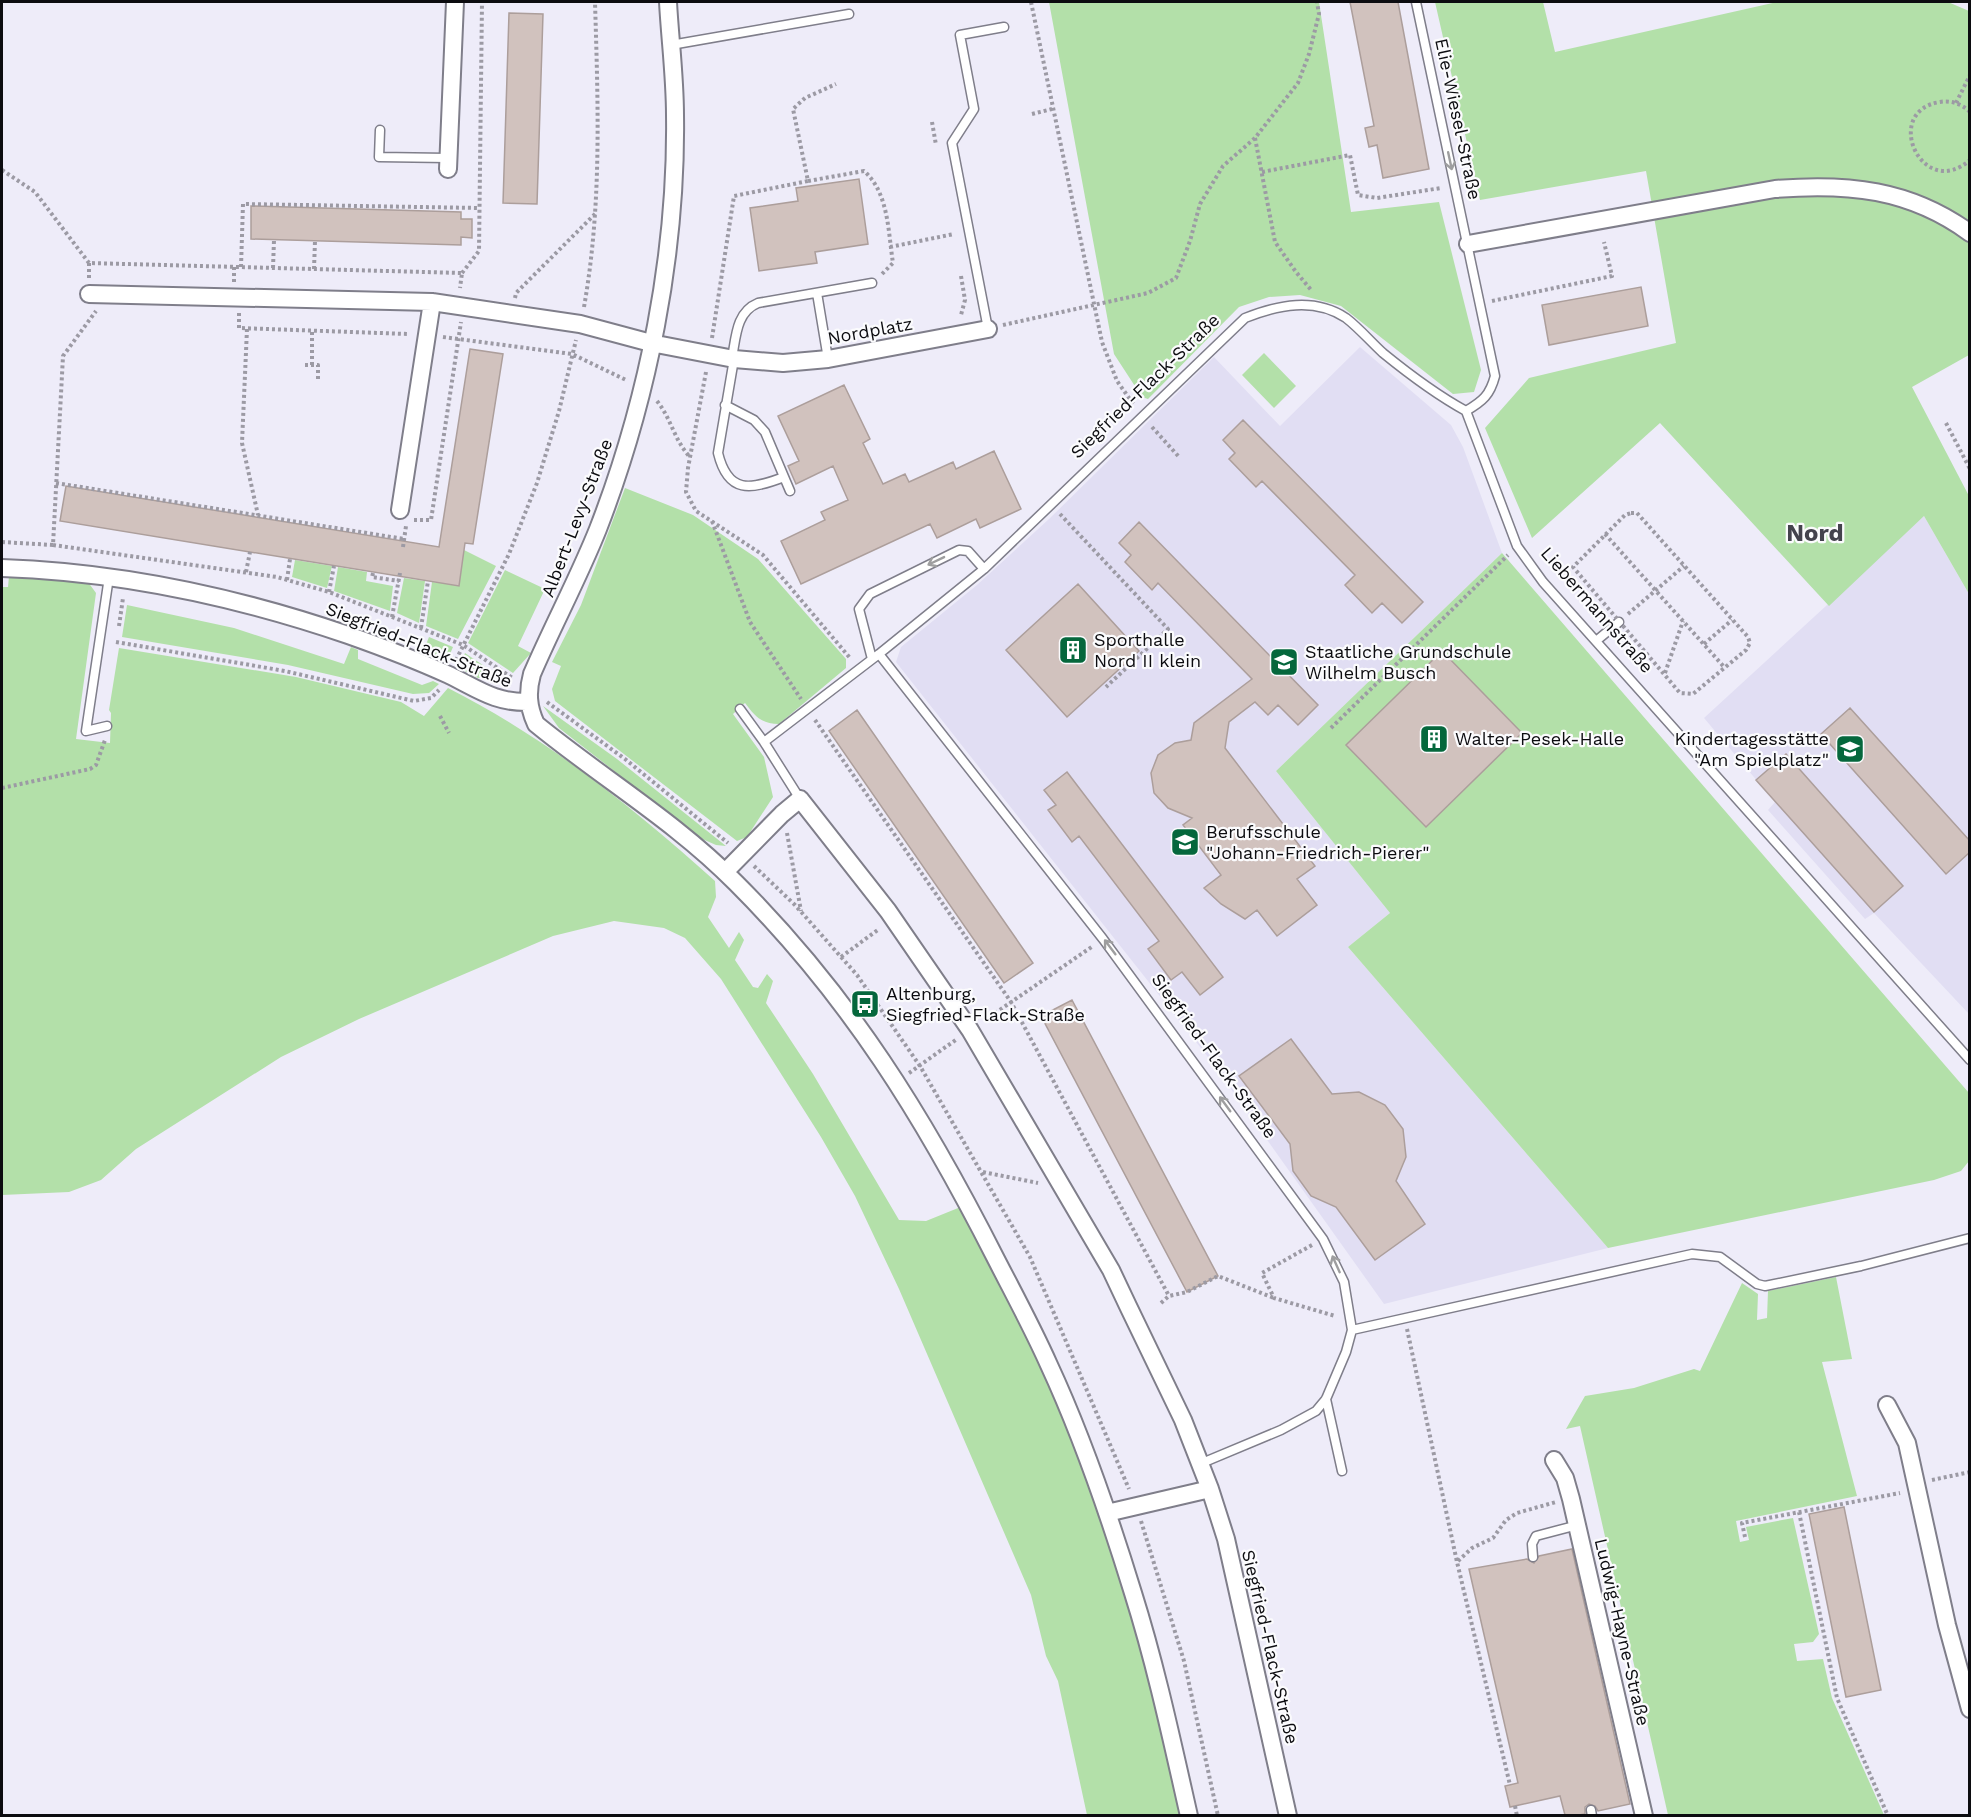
<svg xmlns="http://www.w3.org/2000/svg" width="1971" height="1817" font-family="'Work Sans',sans-serif">
<style>
.built{fill:#e1def3}
.green{fill:#b3e0a9}
.building{fill:#d1c2be;stroke:#ac9e9b;stroke-width:1.5}
.lines{fill:none;stroke-linecap:round;stroke-linejoin:round}
.lane-casing{stroke:#7f7e8a;stroke-width:11}
.street-casing{stroke:#7f7e8a;stroke-width:20}
.path{stroke:#9c9aa4;stroke-width:4;stroke-dasharray:3 3;stroke-linecap:butt}
.lane{stroke:#fff;stroke-width:8}
.street{stroke:#fff;stroke-width:16}
.oneway{stroke:#9e9e9f}
.labels{text-anchor:middle;stroke-width:4.5;stroke-linejoin:round;paint-order:stroke}
.street-label{font-size:18px;fill:#0c0c10;stroke:#fbfbfd}
.poi-label{font-size:18px;fill:#0c0c10;stroke:#fbfbfd;text-anchor:start}
.district-label{font-size:24px;font-weight:bold;fill:#44434d;stroke:#fbfbfd}
</style>
<rect width="100%" height="100%" fill="#eeecf9"/>
<path class="built" d="M1360,347L1451,425L1463,447L1502,553L1276,771L1390,913L1348,947L1608,1248L1384,1304L1208,1057L896,662L901,647L977,585L1049,519L1214,357L1280,426Z
M1924,516L1969,594V1014L1874,913L1865,919L1768,810L1775,802L1704,718Z"/>
<path class="green" d="M1049,2H1319L1351,212L1439,202L1481,370L1474,392L1453,394L1341,306L1300,295L1269,297L1239,307L1148,399L1142,397L1114,354Z
M1435,2H1543L1555,52L1777,2H1948L1969,11V355L1912,387L1969,496V594L1924,516L1829,606L1660,423L1532,538L1485,428L1529,378L1676,343L1646,171L1480,200Z
M1264,353L1296,386L1274,408L1242,375Z
M625,488L693,515L758,559L846,659V668L779,724C761,724 755,716 745,703L733,714L764,757L773,797L747,837L737,841L555,701L552,689L561,666L552,662L581,605Z
M464,550L496,566L458,639L426,626L432,582L459,585Z
M1502,553L1969,1093V1161L1961,1171L1934,1180L1608,1248L1348,947L1390,913L1276,771Z
M295,560L332,566L327,588L292,577Z
M338,567L367,572L366,581L393,586L390,611L334,591Z
M505,570L545,589L518,646L531,653L513,673L468,643Z
M9,576L88,582L96,593L76,739L110,743L111,713L109,710L119,648L296,677L401,702L424,716L448,688C545,737 634,808 715,881L716,897L708,917L729,948L739,932L744,940L735,960L753,987L758,988L767,974L773,981L766,1003L813,1074L899,1220L926,1221L968,1204L1108,1516L1189,1815H1087L1058,1681L1046,1656L1031,1595L899,1289L855,1196L821,1137L721,979L685,938L664,928L614,921L553,936L359,1019L281,1057L136,1149L101,1180L69,1192L2,1195V587H8Z
M404,578L425,581L419,623L397,613Z
M127,605L234,628L344,664L351,647L358,650V659L422,685L433,681L439,684L429,693L413,694L288,665L122,637Z
M429,637L453,647L446,663L423,652Z
M465,653L502,678H478L459,668Z
M543,706L617,759L726,846L716,845L700,838L559,728Z
M1836,1277L1852,1359L1822,1362L1857,1496L1736,1521L1740,1542L1749,1540L1746,1527L1793,1518L1819,1634L1813,1642L1794,1644L1797,1661L1823,1659L1832,1698L1884,1815H1668L1580,1426L1566,1429L1585,1396L1634,1388L1694,1369L1700,1371L1742,1283L1758,1294L1757,1320L1767,1318L1768,1291Z"/>
<path class="building" d="M1350,2H1398L1429,169L1383,178L1377,145L1369,147L1365,128L1374,126Z
M509,13L543,14L537,204L503,203Z
M859,179L868,244L815,252L817,263L759,271L750,208L798,201L796,188Z
M251,206L461,212V219H472V238L461,237V245L251,239Z
M1641,287L1648,326L1549,345L1542,305Z
M470,349L503,354L473,544L465,543L459,586L60,521L66,486L439,547Z
M844,385L870,439L863,443L883,484L905,474L909,482L953,462L956,469L994,451L1021,509L980,528L976,519L937,538L930,524L801,584L781,541L825,520L821,512L848,500L833,466L796,484L788,466L799,461L778,416Z
M1243,420L1423,602L1402,623L1382,603L1372,613L1345,585L1355,575L1262,481L1256,487L1229,459L1235,453L1223,440Z
M1139,522L1318,705L1298,725L1278,705L1268,715L1255,702L1229,722L1225,748L1315,866L1297,879L1317,905L1277,936L1257,910L1245,919L1221,904L1204,888L1221,875L1183,825L1192,818L1168,808L1154,793L1151,773L1158,755L1175,743L1191,740L1194,723L1252,679L1158,583L1152,590L1125,562L1131,555L1119,543Z
M1078,584L1139,651L1067,717L1006,650Z
M1442,651L1522,733L1426,827L1346,745Z
M1850,708L1970,841V852L1946,874L1821,734Z
M857,710L1033,963L1004,983L829,731Z
M1786,754L1903,886L1874,912L1756,780Z
M1067,772L1223,977L1200,995L1182,972L1171,980L1148,949L1159,941L1079,836L1072,842L1048,810L1056,805L1044,790Z
M1072,1000L1218,1276L1187,1292L1041,1016Z
M1291,1039L1332,1094L1359,1092L1385,1105L1403,1129L1406,1157L1396,1181L1425,1224L1375,1260L1336,1207L1311,1196L1293,1171L1290,1144L1239,1076Z
M1844,1507L1881,1690L1846,1697L1809,1514Z
M1572,1549L1630,1804L1598,1811L1595,1806L1589,1804L1585,1807V1814L1579,1815H1565L1560,1796L1510,1807L1505,1786L1518,1783L1469,1569L1527,1559L1534,1563L1539,1556Z"/>
<g class="lines">
<g class="lane-casing">
<path id="lane" d="M1416,2L1495,376C1490,395 1483,401 1466,411
M671,45L849,14
M380,130L379,157L448,158
M817,293L828,359
M988,329L952,143L974,109L960,35L1004,27
M732,358C736,337 736,312 758,303L872,283
M734,359L718,453C728,494 750,490 784,477
M725,405L754,420L765,432L790,491
M1466,411L1517,546L1543,582L1970,1060
M1596,641L1619,622
M879,654L984,569L1245,318C1278,305 1314,297 1346,318C1359,328 1371,342 1383,353C1410,375 1435,394 1466,411
M872,659L859,609L870,594L959,550L968,551L984,569
M740,709L764,742
M107,726L86,731L109,577
M800,799L764,742L879,654L1103,939L1323,1239L1344,1282L1352,1330L1346,1352L1326,1399L1316,1411L1281,1430L1202,1463
M1352,1330L1692,1254L1720,1257L1757,1284L1765,1286L1861,1266L1970,1238
M1326,1399L1342,1471
M1533,1557L1532,1544L1536,1536L1578,1525
M1591,1810L1592,1816"/>
</g>
<g class="street-casing">
<path id="street" d="M668,2C670,39 675,77 675,115C677,254 648,400 598,529C578,579 553,625 532,674C527,692 528,707 536,724C602,778 676,822 736,883C850,997 924,1117 996,1259C1014,1294 1033,1329 1049,1365C1082,1436 1110,1518 1133,1593C1156,1666 1172,1741 1189,1816
M448,169L455,2
M1468,244L1775,189C1847,183 1910,189 1970,233
M89,294L432,302L580,324L651,343L734,359L783,363L828,359L988,329
M400,510L432,302
M2,568C119,572 237,597 348,635C382,647 416,660 449,675C478,689 495,703 529,702
M725,872L782,814L800,799L888,911L970,1030L1111,1270L1128,1306L1183,1420L1210,1489L1226,1539L1288,1816
M1887,1405L1907,1443L1947,1625L1970,1709
M1554,1460L1565,1478L1571,1499L1644,1816
M1107,1513L1210,1489"/>
</g>
<path class="path" d="M1031,2L1102,342L1117,381L1134,405
M1956,103L1970,75
M1970,112C1962,104 1951,100 1940,102C1881,111 1922,202 1970,160
M1032,114L1052,109
M932,122L936,145
M1255,138L1275,242L1296,272L1312,291
M2,170L35,192L89,263
M1262,172L1350,155L1358,195L1377,198L1441,188
M808,181L864,171C889,193 888,232 893,263L881,275
M890,247L954,234
M241,267L243,204L479,208
M273,268L274,240
M314,269L315,241
M462,273L479,251L482,2
M961,276L965,300L961,315
M89,278V263L462,273L460,288
M234,282V267
M515,298L516,293L596,213
M1492,301L1612,276L1604,242
M584,307C602,205 598,104 595,2
M239,313V328L408,334
M1003,325L1148,293L1176,278L1190,241L1200,204L1223,166L1255,138L1298,83L1309,54L1319,14L1317,2
M247,329L242,443L258,515
M443,337L572,354L626,380
M712,338L734,196L808,181L793,109L805,98L836,84
M305,365H318V379
M312,365V331
M706,372L688,468L686,492L696,511L763,555L850,658
M657,401C671,418 674,440 690,457
M1946,423L1970,469
M1152,427L1180,458
M56,483L404,539
M1631,513H1637L1748,637L1750,643L1746,650L1693,694L1680,693L1573,567L1625,515Z
M1060,514L1168,629L1106,687
M414,520H431L461,322
M712,521L750,622L801,699
M1605,534L1725,668
M2,542L53,545L63,356L96,311
M53,545L277,577L329,592L463,645L514,679
M403,547L406,526
M246,572L250,552
M373,573L372,577L399,581
M287,580L290,559
M329,592L334,566
M1628,614L1684,566
M392,617L400,573
M119,626L123,598
M421,628L428,581
M116,642L285,671L414,701L431,698L439,690
M1704,644L1732,620
M456,660L509,554L537,483L559,411L576,340
M1665,673L1683,621
M547,702L625,759L728,843
M440,716L449,733
M815,720L1011,1002L1169,1296
M1331,728L1508,555
M2,788L90,769L96,765L105,740
M787,833L801,911
M754,866L795,905L857,975L920,1066L1030,1257L1129,1489
M841,957L879,929
M985,1020L1093,946
M909,1073L957,1039
M983,1172L1038,1183
M1312,1245L1262,1273L1274,1298L1335,1316
M1161,1303L1169,1296L1187,1292L1218,1276L1274,1298
M1407,1329L1457,1562L1510,1785
M1932,1480L1970,1472
M1799,1512L1837,1698L1888,1816
M1141,1521L1184,1661L1218,1816
M1745,1537L1742,1523L1900,1493
M1458,1561L1472,1548L1493,1538L1506,1520L1517,1513L1556,1502
M1515,1806L1517,1816"/>
<use href="#lane" class="lane"/>
<use href="#street" class="street"/>
</g>
<defs><path id="oneway-shaft" d="M-6 0H5M1.5-3L5.5 0L1.5 3" fill="none" stroke-width="1.6" stroke-linecap="round" stroke-linejoin="round" transform="scale(1.5)"/></defs>
<g class="oneway">
<use href="#oneway-shaft" transform="translate(1450 161) rotate(78)"/>
<use href="#oneway-shaft" transform="translate(936 561) rotate(154)"/>
<use href="#oneway-shaft" transform="translate(1110 947) rotate(-127)"/>
<use href="#oneway-shaft" transform="translate(1225 1104) rotate(-126)"/>
<use href="#oneway-shaft" transform="translate(1336 1264) rotate(-114)"/>
</g>
<defs>
<g id="building-square" transform="scale(1.5)"><rect x="-9" y="-9" width="18" height="18" rx="4" fill="#05673c" stroke="#fbfbfd"/><path d="M-4-6H4V6H1V3H-1V6H-4ZM-2.5-4.3h1.7v1.8h-1.7ZM.8-4.3h1.7v1.8H.8ZM-2.5-1h1.7V.8h-1.7ZM.8-1h1.7V.8H.8Z" fill="#fff"/></g>
<g id="school-square" transform="scale(1.5)"><rect x="-9" y="-9" width="18" height="18" rx="4" fill="#05673c" stroke="#fbfbfd"/><path d="M0-5L7-2L0 1L-7-2ZM-4 1L0 2.5L4 1V4Q0 6-4 4Z" fill="#fff"/></g>
<g id="bus-square" transform="scale(1.5)"><rect x="-9" y="-9" width="18" height="18" rx="4" fill="#05673c" stroke="#fbfbfd"/><path d="M-5-6H5V4H4V6H2V4H-2V6H-4V4H-5ZM-3.5-4V0h7V-4ZM-3.5 1.2v1.5H-2V1.2ZM2 1.2v1.5H3.5V1.2Z" fill="#fff"/></g>
</defs>
<g fill-rule="evenodd">
<use href="#building-square" x="1073" y="650"/>
<use href="#school-square" x="1284" y="662"/>
<use href="#building-square" x="1434" y="739"/>
<use href="#school-square" x="1850" y="749"/>
<use href="#school-square" x="1185" y="842"/>
<use href="#bus-square" x="865" y="1004"/>
</g>
<g class="labels">
<g class="street-label">
<text transform="translate(1458 119) rotate(78)" y="6">Elie-Wiesel-Straße</text>
<text transform="translate(870 331) rotate(-10)" y="6">Nordplatz</text>
<text transform="translate(1145 386) rotate(-44)" y="6">Siegfried-Flack-Straße</text>
<text transform="translate(577 518) rotate(-69)" y="6">Albert-Levy-Straße</text>
<text transform="translate(1597 610) rotate(49)" y="6">Liebermannstraße</text>
<text transform="translate(419 645) rotate(22)" y="6">Siegfried-Flack-Straße</text>
<text transform="translate(1214 1056) rotate(54)" y="6">Siegfried-Flack-Straße</text>
<text transform="translate(1622 1632) rotate(77)" y="6">Ludwig-Hayne-Straße</text>
<text transform="translate(1270 1647) rotate(77)" y="6">Siegfried-Flack-Straße</text>
</g>
<g class="poi-label">
<text x="1094" y="646">Sporthalle<tspan x="1094" dy="21">Nord II klein</tspan></text>
<text x="1305" y="658">Staatliche Grundschule<tspan x="1305" dy="21">Wilhelm Busch</tspan></text>
<text x="1455" y="745">Walter-Pesek-Halle</text>
<text x="1829" y="745" text-anchor="end">Kindertagesstätte<tspan x="1829" dy="21">"Am Spielplatz"</tspan></text>
<text x="1206" y="838">Berufsschule<tspan x="1206" dy="21">"Johann-Friedrich-Pierer"</tspan></text>
<text x="886" y="1000">Altenburg,<tspan x="886" dy="21">Siegfried-Flack-Straße</tspan></text>
</g>
<g class="district-label">
<text x="1815" y="541">Nord</text>
</g>
</g>
<rect width="1971" height="1817" fill="none" stroke="#0c0c10" stroke-width="6"/>
</svg>
